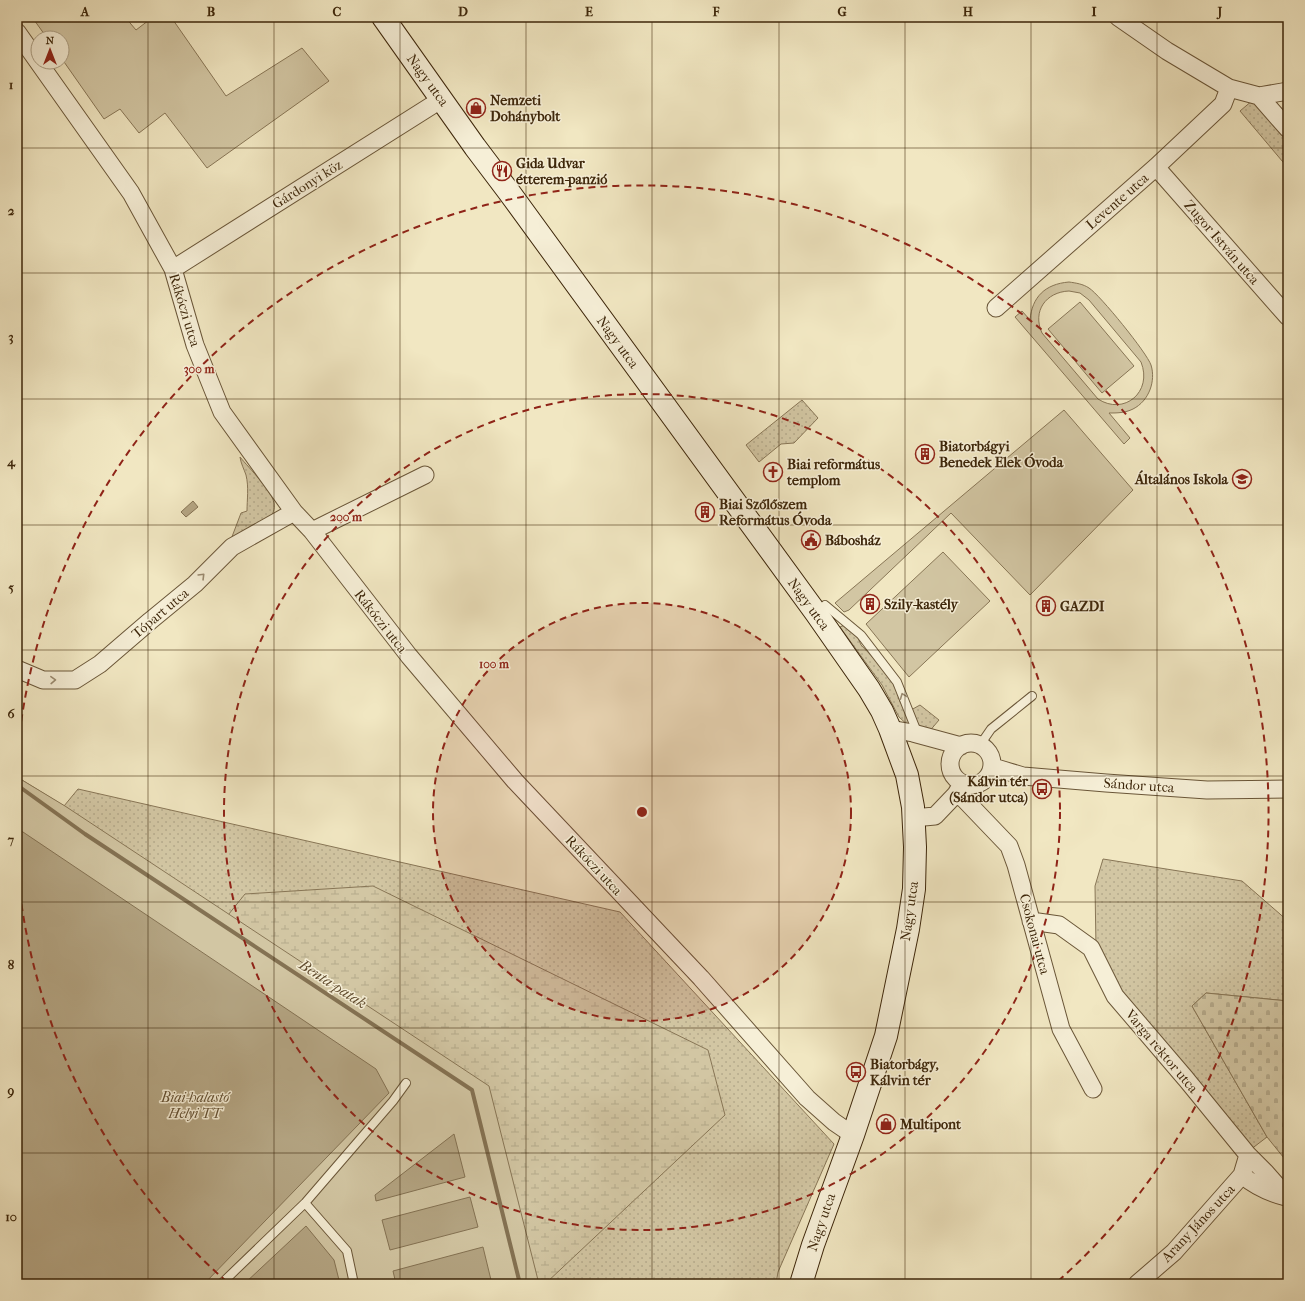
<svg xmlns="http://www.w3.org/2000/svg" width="1305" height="1301" font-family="'IM FELL French Canon',serif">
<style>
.grass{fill:url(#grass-dots);stroke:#887656}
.wetland{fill:url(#wetland-marsh);stroke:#887656}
.cemetery{fill:url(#cemetery-stones);stroke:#887656}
.green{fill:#d2c6a3;stroke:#887656;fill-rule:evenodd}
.water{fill:#b4a583;stroke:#847253}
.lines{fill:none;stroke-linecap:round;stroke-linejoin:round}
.stream{stroke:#847253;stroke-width:4}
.service-casing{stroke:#6a5638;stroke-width:10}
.minor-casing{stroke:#6a5638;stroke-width:19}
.secondary-casing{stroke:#3d260a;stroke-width:24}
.service{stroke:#f6efd7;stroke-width:8}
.minor{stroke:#f6efd7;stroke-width:17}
.secondary{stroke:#f6efd7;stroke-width:22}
.oneway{stroke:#9a8a70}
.grid{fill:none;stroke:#3d260a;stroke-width:1;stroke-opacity:0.55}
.ring{fill:none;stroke:#8f2418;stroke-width:2;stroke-dasharray:7 5}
.labels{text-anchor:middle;stroke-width:3;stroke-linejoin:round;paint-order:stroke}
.street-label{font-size:14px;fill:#3d260a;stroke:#f6efd7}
.poi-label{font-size:14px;font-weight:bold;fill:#3d260a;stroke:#f6efd7;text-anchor:start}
.park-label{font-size:14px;font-style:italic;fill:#624e30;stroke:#f6efd7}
.water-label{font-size:15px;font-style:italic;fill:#614c2e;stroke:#f6efd7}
.centre{fill:#8f2418;stroke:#f6efd7;stroke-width:2}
.ring-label{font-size:12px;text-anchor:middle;font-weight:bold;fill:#8f2418;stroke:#f6efd7;stroke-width:3;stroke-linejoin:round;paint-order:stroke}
.neatline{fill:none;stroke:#3d260a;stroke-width:1.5}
.grid-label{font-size:13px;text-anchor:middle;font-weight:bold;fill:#3d260a}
</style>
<defs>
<pattern id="grass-dots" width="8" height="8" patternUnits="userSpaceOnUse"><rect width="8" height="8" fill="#d2c6a3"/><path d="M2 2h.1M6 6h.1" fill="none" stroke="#b5aa8b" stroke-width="1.8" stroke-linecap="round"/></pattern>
<pattern id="wetland-marsh" width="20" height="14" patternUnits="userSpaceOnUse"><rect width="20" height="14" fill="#d2c6a3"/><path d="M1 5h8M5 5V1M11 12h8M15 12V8" fill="none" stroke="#b5aa8b"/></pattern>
<pattern id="cemetery-stones" width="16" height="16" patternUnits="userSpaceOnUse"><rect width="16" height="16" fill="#d2c6a3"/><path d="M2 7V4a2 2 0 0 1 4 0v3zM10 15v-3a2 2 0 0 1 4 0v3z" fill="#b5aa8b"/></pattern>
</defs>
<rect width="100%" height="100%" fill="#f1e7c2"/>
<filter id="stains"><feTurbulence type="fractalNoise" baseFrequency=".005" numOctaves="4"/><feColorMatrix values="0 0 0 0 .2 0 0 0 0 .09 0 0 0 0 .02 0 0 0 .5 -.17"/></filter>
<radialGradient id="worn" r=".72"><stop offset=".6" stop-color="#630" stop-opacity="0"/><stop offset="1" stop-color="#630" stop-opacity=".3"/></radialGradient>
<path class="grass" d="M1253,100L1288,141V168L1240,111Z
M802,400L818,418L794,443L781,444L759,462L746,445Z
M240,457C249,468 272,491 274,503C275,509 273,514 270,518L230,542L241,513L247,511C247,500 249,487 246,475C244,469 241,464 240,457Z
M844,625L854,629L861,645L886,671L896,688L900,702L905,708L911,710L920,705L939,720L928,733L912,729L899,717L882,685L840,627Z
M17,777L64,806L78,789L620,912L834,1144L778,1272L776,1284H17Z
M1103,859L1242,881L1288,921V1001L1206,993L1192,1006L1267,1137L1250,1150L1117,992L1096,948L1095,886Z"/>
<path class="wetland" d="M17,791L216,930L245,894L373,886L708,1050L725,1115L545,1284H511Z"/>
<path class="cemetery" d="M1206,993L1288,1001V1163L1267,1137L1192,1006Z"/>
<path class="green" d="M32,17H125L136,30L153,17H171L226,96L302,48L329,81L207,168L165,113L139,133L120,109L104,119L62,59V38H47Z
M1069,282C1076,283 1083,284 1089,288C1100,295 1147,353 1151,365C1156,381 1149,401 1133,409C1125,413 1117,413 1109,413L1130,438L1124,444L1015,317L1022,311L1030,320C1032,297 1045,284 1069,282ZM1069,291L1080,293L1089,300L1141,362C1153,392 1124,416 1098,399L1042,333C1032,311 1046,292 1069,291Z
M1080,302L1134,366L1102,393L1048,329Z
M1064,410L1133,490L1030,595L951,513L849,610L844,612L835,603Z
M943,552L990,601L909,677L866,624Z
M17,777L65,806L489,1086L539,1284H17Z"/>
<path class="water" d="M193,501L198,507L186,517L181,512Z
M17,828L376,1069L389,1093L204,1284H17Z
M454,1134L465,1177L376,1201L375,1195Z
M470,1197L478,1227L390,1250L382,1220Z
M306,1226L334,1260L340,1284H244Z
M483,1247L491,1280L475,1284H396L393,1271Z"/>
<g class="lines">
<path class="stream" d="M17,785L85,834L472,1090L520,1284"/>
<g class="service-casing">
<path id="service" d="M825,605L861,635L897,682L915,727L913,733
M980,745L991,729L1032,696
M305,1203L347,1251L354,1284
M221,1284L305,1203L393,1101L406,1083"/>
</g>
<g class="minor-casing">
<path id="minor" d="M1118,17L1167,51L1229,88L1259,96L1288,91
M17,32L131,193L173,269L195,345L222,412L294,512L312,531L409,656L515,781L701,978L807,1098L834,1122L853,1135
M1259,96L1288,129
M1156,167L1288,317
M173,269L442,99
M996,308L1156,167L1223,104L1229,88
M312,531L425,475
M17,669L43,680H75L100,664L150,621L195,584L232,547L294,512
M890,729L913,733L961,746
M950 764a21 21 0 1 1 42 0a21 21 0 1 1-42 0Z
M993,767L1023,776L1106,783L1207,790L1288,789
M956,794L964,799L1009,846L1016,865L1061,1029L1093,1089
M913,818L935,816L956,794L962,784
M1031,921L1059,925L1091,948L1115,996L1186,1079L1248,1155L1266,1173L1288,1198
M1242,1175C1255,1186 1270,1193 1286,1197
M1137,1284L1174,1252L1242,1175L1248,1155"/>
</g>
<g class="secondary-casing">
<path id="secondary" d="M383,17L475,147L509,192L816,613L869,689L882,711L890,729L907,775L913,807L915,847L914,889L908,929L886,1036L853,1135L813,1245L801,1284"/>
</g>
<use href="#service" class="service"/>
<use href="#minor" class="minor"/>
<use href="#secondary" class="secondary"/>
</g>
<defs><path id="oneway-chevron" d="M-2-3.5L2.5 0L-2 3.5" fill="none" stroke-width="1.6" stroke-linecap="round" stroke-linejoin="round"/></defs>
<g class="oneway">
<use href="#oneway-chevron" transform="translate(202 576) rotate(-45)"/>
<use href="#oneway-chevron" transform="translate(53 680) rotate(-2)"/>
<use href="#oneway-chevron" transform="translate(903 696) rotate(-111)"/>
</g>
<path class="grid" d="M148,17V1284M274,17V1284M400,17V1284M526,17V1284M652,17V1284M779,17V1284M905,17V1284M1031,17V1284M1157,17V1284M17,148H1288M17,273H1288M17,399H1288M17,525H1288M17,650H1288M17,776H1288M17,902H1288M17,1028H1288M17,1153H1288"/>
<circle cx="642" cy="812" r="209" fill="#8f2418" fill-opacity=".12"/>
<g class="ring">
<circle cx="642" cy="812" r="209"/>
<circle cx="642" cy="812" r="418"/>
<path d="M227 1282A627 627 0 0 1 17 867M17 757A627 627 0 1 1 1057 1282"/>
</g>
<defs>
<g id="shop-ring" transform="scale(1)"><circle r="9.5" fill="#f6efd7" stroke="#8f2418" stroke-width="1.5"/><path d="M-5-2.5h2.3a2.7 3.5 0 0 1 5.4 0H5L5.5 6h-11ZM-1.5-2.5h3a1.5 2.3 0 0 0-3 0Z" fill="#8f2418"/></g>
<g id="restaurant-ring" transform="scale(1)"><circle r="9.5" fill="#f6efd7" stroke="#8f2418" stroke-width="1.5"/><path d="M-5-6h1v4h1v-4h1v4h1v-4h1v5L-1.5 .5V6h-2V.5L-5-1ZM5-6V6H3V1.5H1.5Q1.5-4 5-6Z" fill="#8f2418"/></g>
<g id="building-ring" transform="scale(1)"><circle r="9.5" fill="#f6efd7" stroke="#8f2418" stroke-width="1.5"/><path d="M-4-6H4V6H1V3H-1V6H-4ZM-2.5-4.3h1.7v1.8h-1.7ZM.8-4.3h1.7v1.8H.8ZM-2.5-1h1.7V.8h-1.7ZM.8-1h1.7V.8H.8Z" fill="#8f2418"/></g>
<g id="church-ring" transform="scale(1)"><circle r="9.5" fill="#f6efd7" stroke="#8f2418" stroke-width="1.5"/><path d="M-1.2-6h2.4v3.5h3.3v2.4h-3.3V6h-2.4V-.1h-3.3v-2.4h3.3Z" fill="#8f2418"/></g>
<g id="school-ring" transform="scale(1)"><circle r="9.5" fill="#f6efd7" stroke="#8f2418" stroke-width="1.5"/><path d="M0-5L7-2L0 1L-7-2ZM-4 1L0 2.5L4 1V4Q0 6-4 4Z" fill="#8f2418"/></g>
<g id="civic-ring" transform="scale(1)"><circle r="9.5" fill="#f6efd7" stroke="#8f2418" stroke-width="1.5"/><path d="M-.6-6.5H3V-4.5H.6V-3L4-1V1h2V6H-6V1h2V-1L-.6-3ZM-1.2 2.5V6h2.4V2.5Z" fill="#8f2418"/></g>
<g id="bus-ring" transform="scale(1)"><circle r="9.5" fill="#f6efd7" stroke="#8f2418" stroke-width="1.5"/><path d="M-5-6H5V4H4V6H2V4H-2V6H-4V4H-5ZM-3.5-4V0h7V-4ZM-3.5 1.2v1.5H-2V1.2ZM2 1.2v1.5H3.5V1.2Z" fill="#8f2418"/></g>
</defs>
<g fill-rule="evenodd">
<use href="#shop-ring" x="476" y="108"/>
<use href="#restaurant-ring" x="502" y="171"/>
<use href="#building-ring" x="925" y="454"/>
<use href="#church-ring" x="773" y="472"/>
<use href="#school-ring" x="1242" y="479"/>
<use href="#building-ring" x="705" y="512"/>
<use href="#civic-ring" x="811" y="540"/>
<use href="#building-ring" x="870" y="604"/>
<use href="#building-ring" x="1046" y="606"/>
<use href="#bus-ring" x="1042" y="789"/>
<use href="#bus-ring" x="856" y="1072"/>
<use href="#shop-ring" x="886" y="1124"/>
</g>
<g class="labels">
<g class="street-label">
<text transform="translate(428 80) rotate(54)" y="5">Nagy utca</text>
<text transform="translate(307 184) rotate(-32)" y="5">Gárdonyi köz</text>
<text transform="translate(1117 201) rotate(-41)" y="5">Levente utca</text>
<text transform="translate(1222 242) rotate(49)" y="5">Zugor István utca</text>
<text transform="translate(185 310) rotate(73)" y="5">Rákóczi utca</text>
<text transform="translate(618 342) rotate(54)" y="5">Nagy utca</text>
<text transform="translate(809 604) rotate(54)" y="5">Nagy utca</text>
<text transform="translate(160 613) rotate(-40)" y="5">Tópart utca</text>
<text transform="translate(381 621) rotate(52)" y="5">Rákóczi utca</text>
<text transform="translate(1139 785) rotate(4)" y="5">Sándor utca</text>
<text transform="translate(594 865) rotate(47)" y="5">Rákóczi utca</text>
<text transform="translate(909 911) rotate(-82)" y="5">Nagy utca</text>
<text transform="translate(1035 934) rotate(75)" y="5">Csokonai utca</text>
<text transform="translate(1162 1051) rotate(50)" y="5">Varga rektor utca</text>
<text transform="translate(821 1222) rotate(-71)" y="5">Nagy utca</text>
<text transform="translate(1198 1223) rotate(-47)" y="5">Arany János utca</text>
</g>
<g class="poi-label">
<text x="490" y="105">Nemzeti<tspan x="490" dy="16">Dohánybolt</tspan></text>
<text x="516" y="168">Gida Udvar<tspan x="516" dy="16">étterem-panzió</tspan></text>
<text x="939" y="451">Biatorbágyi<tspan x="939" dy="16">Benedek Elek Óvoda</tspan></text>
<text x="787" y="469">Biai református<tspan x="787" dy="16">templom</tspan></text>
<text x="1228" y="484" text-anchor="end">Általános Iskola</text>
<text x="719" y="509">Biai Szőlőszem<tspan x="719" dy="16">Református Óvoda</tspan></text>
<text x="825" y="545">Bábosház</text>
<text x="884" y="609">Szily-kastély</text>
<text x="1060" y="611">GAZDI</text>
<text x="1028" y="786" text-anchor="end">Kálvin tér<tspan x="1028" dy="16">(Sándor utca)</tspan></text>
<text x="870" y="1069">Biatorbágy,<tspan x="870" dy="16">Kálvin tér</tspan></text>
<text x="900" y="1129">Multipont</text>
</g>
<g class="park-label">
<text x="195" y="1102">Biai-halastó<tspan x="195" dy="16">Helyi TT</tspan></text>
</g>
<g class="water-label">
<text transform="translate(333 984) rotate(33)" y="5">Benta-patak</text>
</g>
</g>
<circle cx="642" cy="812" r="6" class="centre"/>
<g class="ring-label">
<text x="199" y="373">300 m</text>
<text x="346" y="521">200 m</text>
<text x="494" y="668">100 m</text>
</g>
<rect width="1305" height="1301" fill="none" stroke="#f1e7c2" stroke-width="44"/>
<g transform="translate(50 50)"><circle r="19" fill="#f6efd7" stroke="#ac9f85"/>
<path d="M0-3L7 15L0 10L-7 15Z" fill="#8f2418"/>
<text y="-6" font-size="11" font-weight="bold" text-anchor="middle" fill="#3d260a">N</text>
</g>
<rect x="22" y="22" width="1261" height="1257" class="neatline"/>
<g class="grid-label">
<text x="85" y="16">A</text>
<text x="211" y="16">B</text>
<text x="337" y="16">C</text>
<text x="463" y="16">D</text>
<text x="589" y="16">E</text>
<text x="716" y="16">F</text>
<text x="842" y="16">G</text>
<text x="968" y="16">H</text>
<text x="1094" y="16">I</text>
<text x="1220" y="16">J</text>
<text x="11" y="89">1</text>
<text x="11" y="215">2</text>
<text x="11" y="341">3</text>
<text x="11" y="466">4</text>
<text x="11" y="592">5</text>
<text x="11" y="718">6</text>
<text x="11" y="844">7</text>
<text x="11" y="969">8</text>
<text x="11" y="1095">9</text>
<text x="11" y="1221">10</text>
</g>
<rect width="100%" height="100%" filter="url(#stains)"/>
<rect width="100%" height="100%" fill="url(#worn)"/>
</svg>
